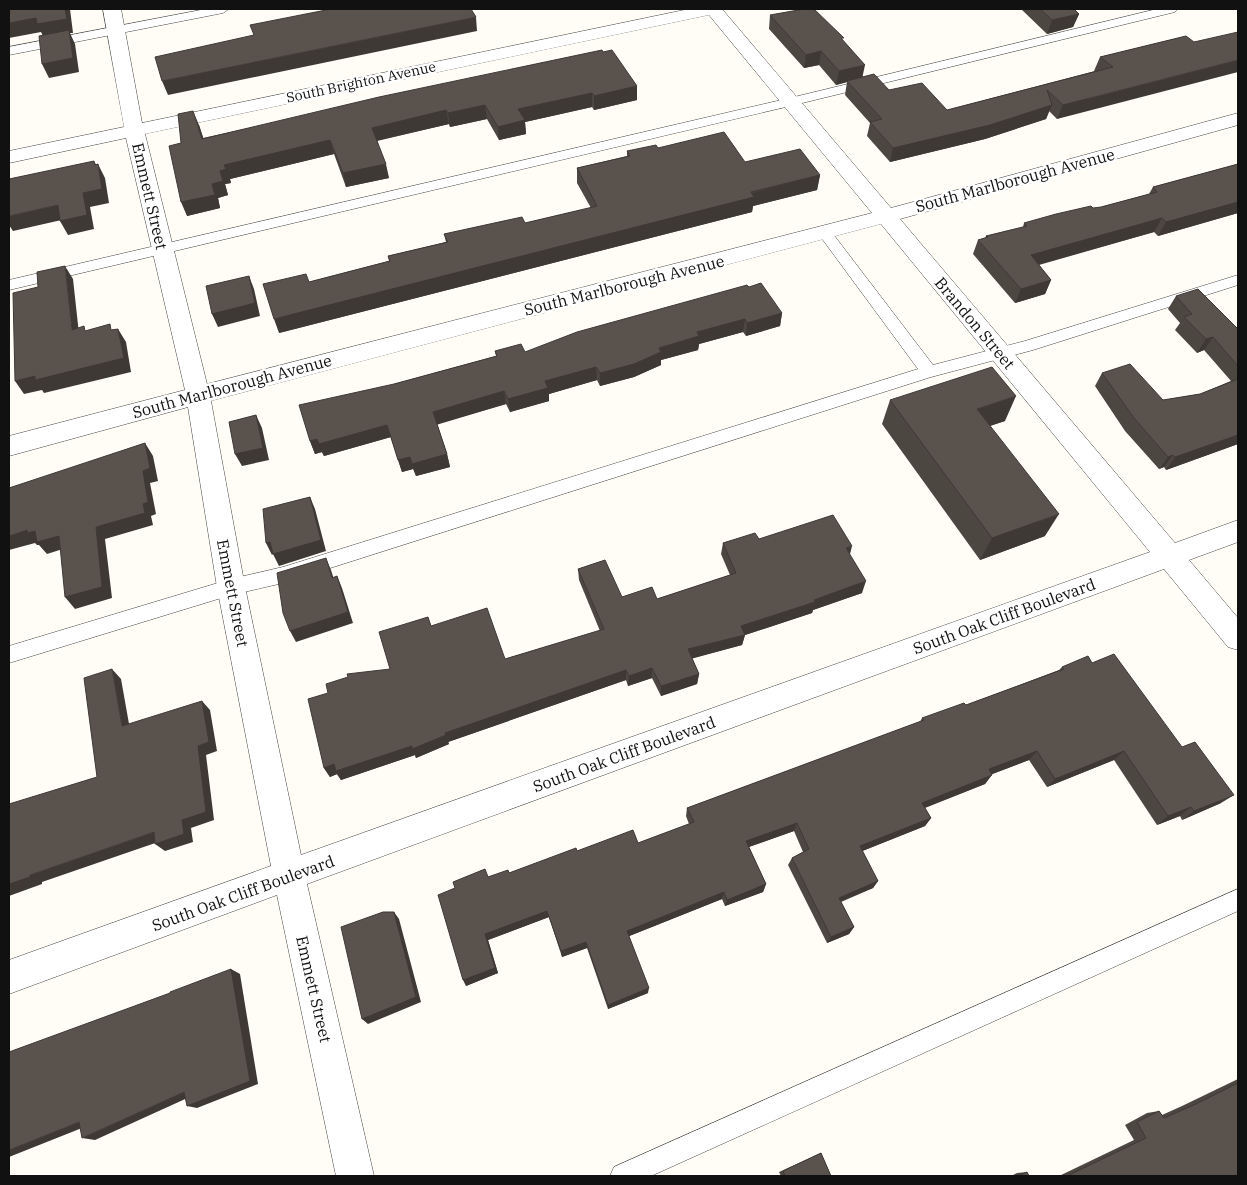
<svg xmlns="http://www.w3.org/2000/svg" width="1247" height="1185" font-family="'IBM Plex Serif',serif">
<style>
.lines{fill:none;stroke-linecap:round;stroke-linejoin:round}
.lane-casing{stroke:#444;stroke-width:1}
.street-casing{stroke:#444;stroke-width:1}
.lane{fill:#fff;fill-rule:evenodd}
.street{fill:#fff;fill-rule:evenodd}
.wall{fill:#4d4742}
.shaded-wall{fill:#3f3936}
.building{fill:#5a524d;stroke:#3f3936}
.labels{text-anchor:middle;stroke-width:5;stroke-linejoin:round;paint-order:stroke}
.far-street-label{font-size:14px;fill:#111;stroke:#fff}
.street-label{font-size:16px;fill:#111;stroke:#fff}
</style>
<rect width="100%" height="100%" fill="#fffdf5"/>
<g class="lines">
<g class="lane-casing">
<path id="lane" d="M206,9H229L223,13L9,55V47Z
M1157,9H1177L1175,12L790,106L9,290V280L790,98Z
M825,228L830,230L933,365L1025,341L1238,275V285L1033,350L931,377L283,583L231,595L9,663V646L231,579L283,567L918,369L820,236L818,233Z
M1238,889V911L651,1176H610L614,1167Z"/>
</g>
<g class="street-casing">
<path id="street" d="M103,9H121L142,123L689,9H722L891,208L1238,113V125L900,219L1175,543L1238,520V542L1189,560L1238,618V650L1228,647L1164,569L307,884L374,1176H336L277,895L9,994V960L271,866L217,587L188,407L9,456V436L185,390L126,138L9,163V151L124,127ZM709,15L872,213L207,384L145,134ZM881,224L1150,552L301,855L245,587L211,401Z"/>
</g>
<use href="#lane" class="lane"/>
<use href="#street" class="street"/>
</g>
<path class="wall" d="M1021,9H1074L1079,14L1073,27L1047,34Z
M770,15L843,41L863,77L889,90L947,110L1095,71H1094L1100,57L1186,36L1057,119L1049,111L1046,119L985,139L890,162L867,136L870,123L845,95L847,82L836,85L819,65L804,68L769,29Z
M603,52L637,86V100L594,110L592,107L525,122L526,134L499,140L487,119L450,127L449,124L377,141L389,178L346,187L334,154L230,179L231,183L225,184L228,195L218,198L220,208L187,216L181,143L199,125L203,138Z
M658,148L820,175L817,190L753,206L752,212L279,333L309,282L389,261L388,256L446,242L444,234L525,223L591,208L577,183V168L627,156V151Z
M1238,164V213L1158,236L1154,232L1039,265L1051,280L1045,294L1015,303L973,254L978,240L985,238L986,236L1023,227L1024,223L1101,207L1149,194L1153,187Z
M749,287L782,313L780,326L746,336L743,332L699,344L698,350L661,360V365L634,377L600,386L597,380L549,394V401L510,412L506,404L437,424L447,454L450,467L416,476L413,469L402,472L391,437L324,456L322,452L315,454L310,441L394,384L496,356L495,351L525,352Z
M1176,296L1238,329V444L1166,470L1164,467L1159,469L1125,431L1095,386L1102,373L1163,400L1200,394L1231,381L1204,350L1197,353L1175,330L1180,323L1168,309Z
M890,400L1005,421L990,426L1045,536L980,560L882,424Z
M759,539L850,554L862,593L813,610L812,613L745,635L742,645L692,658L699,674L697,684L661,696L652,678L628,686L626,680L448,742L449,744L416,758L415,755L341,780L337,774L330,777L324,768L328,693L390,669L431,626L505,659L600,631L579,580L578,569L622,597L657,599L730,575L721,554L723,543Z
M1092,663L1221,803L1182,820L1180,816L1157,825L1114,760L1047,787L1029,760L992,774L985,784L925,808L931,818L925,826L862,851L878,881L873,888L841,902L854,927L849,934L827,943L788,865L792,858L803,852L794,831L749,847L766,884L763,892L725,906L722,899L629,936L648,993L608,1009L587,948L562,957L549,917L488,940L498,973L466,986L455,888L488,877L509,873L577,851L638,843L689,824L686,816L687,808L920,722L922,718L966,705L1059,670L1062,667Z
M1238,1079V1176H1059L1134,1140L1125,1125L1147,1113L1159,1111L1162,1115L1182,1106Z
M821,1153L831,1176H781L779,1172Z
M1027,1172L1029,1176H1011L1017,1173Z"/>
<path class="shaded-wall" d="M65,9H70L73,33H70L75,44L79,72L49,78L42,64L44,38L41,32L9,38V23Z
M1079,14L1073,27L1047,34L1052,20Z
M476,17L477,31L168,95L162,81Z
M821,51L819,65L804,68L806,55Z
M1238,60V72L1057,119L1063,105Z
M865,65L862,79L847,81V82L836,85L839,71Z
M637,86V100L594,110V96Z
M592,93V107L525,122L526,134L499,140L498,127L518,109Z
M485,105L487,119L450,127L448,113Z
M1052,105L1046,119L985,139L890,162L893,148Z
M446,110L449,124L375,141L372,128Z
M193,111L199,125L208,152L202,139Z
M330,140L334,154L230,179L231,183L225,184L228,195L218,198L220,208L187,216L181,202L212,184L220,171L224,165Z
M94,161L99,170L98,164L105,178L109,203L90,207L94,229L68,235L60,221L83,193L95,165Z
M386,164L389,178L346,187L343,173Z
M820,175L817,190L753,206L752,212L279,333L274,319Z
M1238,202V213L1158,236L1166,222Z
M58,205L66,219L13,231L9,225V216Z
M1162,218L1154,232L1026,268L1031,255Z
M65,266L73,279L80,343L72,330Z
M249,276L254,289L260,316L218,327L212,314Z
M1051,280L1045,294L1015,303L1021,289Z
M782,313L780,326L746,336L747,323Z
M745,319L743,332L699,344L698,350L661,360V365L634,377L600,386V373L697,332Z
M118,329L126,342L131,372L44,393L42,390L24,394L15,381Z
M1213,337L1204,350L1197,353L1206,339Z
M596,367L597,380L549,394V401L510,412L508,399L545,381Z
M504,391L506,404L436,425L433,412Z
M1016,396L1005,421L967,433L977,409Z
M256,415L262,428L269,460L242,466L235,454Z
M387,425L391,437L324,456L322,452L315,454L310,441Z
M1238,435V444L1166,470L1175,457Z
M145,443L153,456L158,481L150,483L156,514L151,516L153,525L105,539L112,598L75,609L65,597L96,527L143,504V471Z
M447,454L450,467L416,476L412,464Z
M1173,455L1164,467L1159,469L1168,457Z
M410,457L413,469L402,472L398,460Z
M310,497L315,509L326,551L279,566L273,554L272,555L266,543Z
M1059,514L1045,536L980,560L992,538Z
M27,530L35,531L59,536L69,547L47,554L39,545H37L35,543L9,550V536Z
M852,546L849,558L846,548Z
M326,558L331,570L337,589L332,578Z
M337,576L342,588L353,623L296,642L290,631Z
M866,581L862,593L813,610L812,613L745,635L742,645L687,660L688,649L741,626Z
M652,668V678L628,686L629,676Z
M112,669L121,679L131,735L122,726Z
M626,670V680L448,742L445,733Z
M699,674L697,684L661,696V686Z
M202,701L210,710L217,751L206,755L214,820L191,828L193,842L165,851L155,844L182,820L198,746Z
M446,735L449,744L416,758L415,755L341,780L337,774L330,777L324,768L334,764Z
M1037,751L1029,760L982,778L989,769Z
M1124,751L1114,760L1047,787L1055,779Z
M992,775L985,784L916,811L922,803Z
M1234,795L1221,803L1182,820L1194,811Z
M1191,807L1180,816L1157,825L1168,816Z
M931,818L925,826L855,854L860,846Z
M797,823L794,831L743,849L746,841Z
M154,832L164,840L42,882V884L9,896V884L30,875Z
M878,881L873,888L834,904L839,898Z
M766,884L763,892L725,906L727,900Z
M724,892L722,899L627,937V931Z
M547,911L549,917L488,940L498,973L466,986L463,980L485,934Z
M394,912L399,919L421,1002L368,1024L362,1019Z
M854,927L849,934L827,943L831,937Z
M586,942L587,948L562,957L561,951Z
M231,969L240,974L258,1084L197,1108L187,1106Z
M649,988L648,993L608,1009V1005Z
M184,1092L194,1095L95,1140L82,1138Z
M79,1122L92,1124L9,1157V1150Z"/>
<path class="building" d="M9,9H65L67,19L37,24L36,18L9,23Z
M331,9H471L476,17L162,81L155,57L254,35L250,25Z
M804,9H814L844,38H841L865,65L839,71L821,51L806,55L770,15Z
M1040,9H1074L1079,14L1052,20Z
M69,30L73,58L42,64L39,36Z
M1238,32V60L1063,105L1047,90L1052,105L990,125L893,148L870,122L882,119L847,81L874,74L889,90L922,83L947,110L1113,67L1100,57L1186,36L1194,42Z
M602,50L603,52L612,50L637,86L594,96L592,93L518,109L525,120L498,127L485,105L448,113L446,110L372,128L386,164L343,173L330,140L224,165L226,169L220,171L223,181L212,184L215,195L181,202L169,146L181,143L178,114L193,111L202,139L379,97Z
M724,132L745,162L800,149L820,175L751,192L754,197L274,319L263,284L306,274L309,282L390,261L388,256L448,242L444,234L522,217L525,223L597,206L577,168L630,156L627,151L656,145L658,148Z
M94,161L95,165L98,164L102,189L83,193L87,215L60,221L58,205L9,216V179Z
M1238,164V202L1166,222L1162,218L1031,255L1051,280L1021,289L978,240L988,237L986,236L1027,226L1024,223L1056,214L1091,206L1093,208L1101,207L1157,192L1153,187Z
M65,266L72,330L84,326L85,331L110,324L111,330L118,329L124,358L35,380V376L15,381L13,293L38,287L37,272Z
M249,276L255,303L212,314L206,286Z
M761,283L782,313L747,323L745,319L697,332L699,336L659,348L661,352L634,364L600,373L596,367L545,381L548,388L508,399L504,391L433,412L447,454L412,464L410,457L398,460L387,425L319,444L317,439L310,441L299,405L394,384L497,356L495,351L521,344L525,352L577,332L747,285L749,287Z
M1198,289L1238,329V366L1213,337L1206,339L1184,317L1192,314L1176,296Z
M1130,364L1163,400L1200,394L1238,379V435L1175,457L1173,455L1168,457L1134,418L1102,373Z
M992,367L1016,396L977,409L1059,514L992,538L890,400Z
M256,415L263,448L235,454L229,422Z
M145,443L150,468L143,471L148,502L143,504L145,513L96,527L102,587L65,597L59,536L37,542L35,531L27,533V530L9,536V488Z
M310,497L321,540L273,554L270,542L266,543L263,509Z
M833,515L852,546L846,548L866,581L814,600L815,602L741,626L745,635L688,649L699,674L661,686L652,668L629,676L626,670L445,733L446,735L412,749V746L336,771L334,764L324,768L308,699L328,693L326,684L348,677L347,674L390,669L379,632L428,617L431,626L487,608L505,659L604,629L578,569L605,560L622,597L652,587L657,599L736,573L723,543L755,533L759,539Z
M326,558L332,578L337,576L348,612L290,631L283,613L277,573Z
M1114,654L1182,747L1195,742L1234,795L1194,811L1191,807L1168,816L1124,751L1055,779L1037,751L989,769L992,775L922,803L931,818L860,846L878,881L839,898L854,927L831,937L792,858L809,849L797,823L746,841L766,884L727,900L724,892L627,931L649,988L608,1005L586,942L561,951L547,911L485,934L495,968L463,980L438,895L455,888L453,882L485,869L488,877L508,870L509,873L576,848L577,851L633,830L638,843L694,822L687,808L924,720L922,718L964,703L966,705L1064,669L1062,667L1088,656L1092,663Z
M112,669L122,726L202,701L209,742L198,746L206,812L182,820L184,834L155,844L154,832L30,875V877L9,884V804L97,777L84,678Z
M383,912H394L416,997L362,1019L341,927Z
M231,969L250,1081L187,1106L184,1092L82,1138L79,1122L9,1150V1052L170,993V992Z
M1238,1083V1176H1067L1146,1138L1137,1122L1159,1111L1164,1118L1196,1104Z
M821,1153L831,1176H785L783,1171Z
M1027,1172L1029,1176H1018Z"/>
<g class="labels">
<g class="far-street-label">
<text transform="translate(361 82) rotate(-12)" y="5">South Brighton Avenue</text>
</g>
<g class="street-label">
<text transform="translate(1015 180) rotate(-15)" y="6">South Marlborough Avenue</text>
<text transform="translate(150 196) rotate(77)" y="6">Emmett Street</text>
<text transform="translate(624 285) rotate(-14)" y="6">South Marlborough Avenue</text>
<text transform="translate(975 323) rotate(50)" y="6">Brandon Street</text>
<text transform="translate(232 386) rotate(-15)" y="6">South Marlborough Avenue</text>
<text transform="translate(233 593) rotate(79)" y="6">Emmett Street</text>
<text transform="translate(1004 616) rotate(-20)" y="6">South Oak Cliff Boulevard</text>
<text transform="translate(624 754) rotate(-20)" y="6">South Oak Cliff Boulevard</text>
<text transform="translate(243 893) rotate(-20)" y="6">South Oak Cliff Boulevard</text>
<text transform="translate(314 989) rotate(77)" y="6">Emmett Street</text>
</g>
</g>
<rect width="1247" height="1185" fill="none" stroke="#111111" stroke-width="20"/>
</svg>
